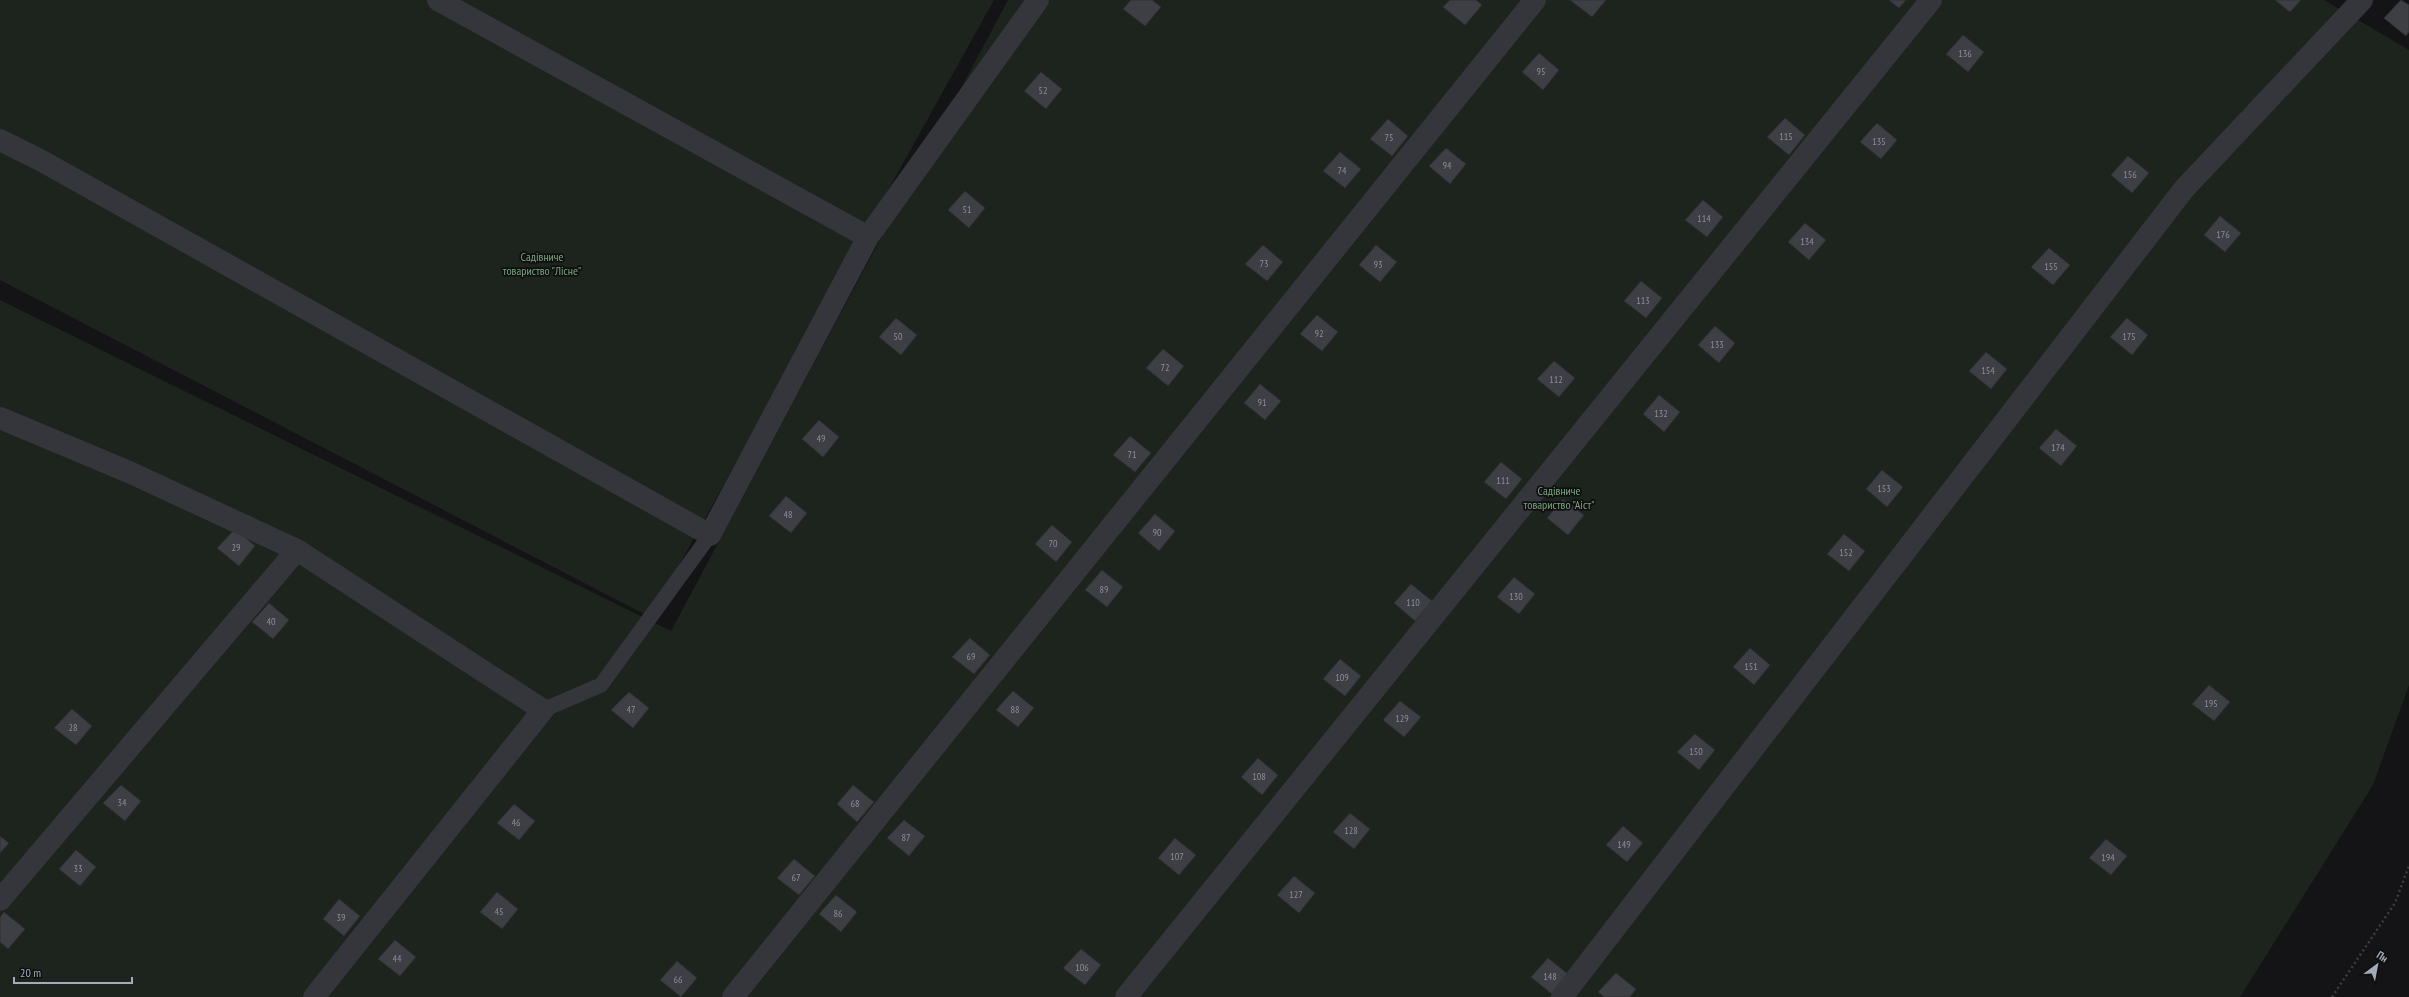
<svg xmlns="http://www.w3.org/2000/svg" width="2409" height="997" font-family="'PT Sans Narrow',sans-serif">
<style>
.green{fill:#1c241d}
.building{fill:#3e3f44;stroke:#2e2e32}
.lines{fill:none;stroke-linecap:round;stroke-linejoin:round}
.path{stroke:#3a3d42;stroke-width:2.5;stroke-dasharray:2 3;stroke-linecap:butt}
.service{stroke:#35363b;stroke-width:15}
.minor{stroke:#35363b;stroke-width:22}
.labels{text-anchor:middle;stroke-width:3.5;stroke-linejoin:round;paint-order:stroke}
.number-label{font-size:10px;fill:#8a8f9b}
.park-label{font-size:12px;fill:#79a57b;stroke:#0f0f11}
</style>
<rect width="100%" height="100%" fill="#141416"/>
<path class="green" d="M0,0H994L650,617L0,280Z
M1008,0H2324L2409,50V685L2373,785L2240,997H0V300L671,631Z"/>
<path class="building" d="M1131,0H1152L1161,7L1145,26L1123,9Z
M1450,0H1476L1482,5L1465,25L1443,7Z
M1570,0H1606L1592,17Z
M1889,0H1906L1899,8Z
M2275,0H2301L2290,12Z
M2401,0L2409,5V32L2406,36L2384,18Z
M1963,35L1984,52L1968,72L1946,54Z
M1539,53L1559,70L1543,90L1522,72Z
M1041,72L1062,89L1046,109L1024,91Z
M1785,118L1805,135L1789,155L1767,137Z
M1388,119L1408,136L1392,156L1370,139Z
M1877,123L1897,140L1881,159L1860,142Z
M1446,148L1466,164L1450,184L1429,166Z
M1340,152L1361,169L1345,188L1323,171Z
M2128,156L2149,173L2132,193L2111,175Z
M965,191L985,208L969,228L948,210Z
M1703,200L1723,217L1707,237L1685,220Z
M2220,216L2241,233L2225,252L2204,235Z
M1805,223L1826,240L1809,260L1788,242Z
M1263,245L1283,262L1267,281L1245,264Z
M1376,245L1397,262L1380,282L1359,265Z
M2049,248L2070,265L2053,285L2031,267Z
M1641,281L1662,298L1646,318L1624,301Z
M1317,315L1338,332L1322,351L1300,334Z
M896,318L917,335L901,355L879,337Z
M2127,318L2148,335L2132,355L2110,337Z
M1715,326L1735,343L1719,363L1698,345Z
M1163,349L1184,366L1168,386L1146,368Z
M1986,352L2007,369L1991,389L1969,371Z
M1554,361L1575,378L1559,397L1537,379Z
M1260,384L1281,401L1265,420L1244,403Z
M1659,395L1680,412L1664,432L1643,414Z
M819,420L839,437L823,457L802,439Z
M2056,429L2077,446L2061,466L2039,448Z
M1130,436L1151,453L1135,472L1113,455Z
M1501,462L1522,479L1506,499L1484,482Z
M1882,470L1903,487L1887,507L1866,489Z
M786,496L807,513L791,533L769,516Z
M1563,499L1584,515L1568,535L1547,518Z
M1155,514L1175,531L1159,551L1138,533Z
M1052,525L1072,542L1056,562L1035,544Z
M235,529L255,546L239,566L217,548Z
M1844,534L1865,551L1849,571L1827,554Z
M1102,570L1123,587L1107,607L1085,590Z
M1514,577L1535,594L1519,614L1497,597Z
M1411,584L1432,601L1415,621L1394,603Z
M269,603L289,620L273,639L252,622Z
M970,638L990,655L974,674L952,657Z
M1750,648L1770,665L1754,685L1733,667Z
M1340,659L1361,676L1345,696L1323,679Z
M2209,685L2230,702L2214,721L2192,704Z
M1013,691L1034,708L1018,727L996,710Z
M629,692L649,708L633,728L611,710Z
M1400,701L1421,717L1404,737L1383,720Z
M72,709L92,726L76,745L54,728Z
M1695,734L1715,750L1699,770L1677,752Z
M1258,758L1278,775L1262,795L1241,777Z
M121,785L141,801L125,821L103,803Z
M853,785L874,802L857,822L837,804Z
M514,804L535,821L519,840L497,823Z
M1350,813L1370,829L1354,849L1333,832Z
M904,820L925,836L909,856L887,838Z
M1623,826L1643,843L1627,862L1606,845Z
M0,836L9,843L0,853Z
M1175,838L1196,855L1179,875L1158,858Z
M2106,839L2127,856L2111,875L2089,858Z
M76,850L96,867L80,886L59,869Z
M794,859L815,876L799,895L777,878Z
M1294,876L1315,893L1299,913L1277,895Z
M497,892L518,909L502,929L480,912Z
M836,895L857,912L841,932L819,914Z
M339,899L360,916L344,936L323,919Z
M4,912L25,929L8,949L0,942V917Z
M395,940L416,957L400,976L378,959Z
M1081,949L1101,965L1085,985L1063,968Z
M1548,958L1569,975L1553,995L1531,977Z
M677,961L697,978L681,997L660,980Z
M1616,973L1636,989L1630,997H1604L1598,992Z"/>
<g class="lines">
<path class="path" d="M2332,997L2395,903L2409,866"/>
<path class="service" d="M543,710L601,685L710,535"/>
<path class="minor" d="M438,0L868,237L1038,0
M0,140L42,161L710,535L868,237
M0,418L129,472L297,550L543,710L314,997
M0,900L297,550
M733,997L1535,0
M1126,997L1931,0
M1562,997L2184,189L2362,0"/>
</g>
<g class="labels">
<g class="number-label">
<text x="1965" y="57">136</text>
<text x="1541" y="75">95</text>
<text x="1043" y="94">52</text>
<text x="1786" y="140">115</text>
<text x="1389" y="141">75</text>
<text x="1879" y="145">135</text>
<text x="1447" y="169">94</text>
<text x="1342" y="174">74</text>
<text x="2130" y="178">156</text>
<text x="967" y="213">51</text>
<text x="1704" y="222">114</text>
<text x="2223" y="238">176</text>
<text x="1807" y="245">134</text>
<text x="1264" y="267">73</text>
<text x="1378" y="268">93</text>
<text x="2051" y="270">155</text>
<text x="1643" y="304">113</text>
<text x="1319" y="337">92</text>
<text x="898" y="340">50</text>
<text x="2129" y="340">175</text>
<text x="1717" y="348">133</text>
<text x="1165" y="371">72</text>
<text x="1988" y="374">154</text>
<text x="1556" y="383">112</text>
<text x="1262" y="406">91</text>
<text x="1661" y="417">132</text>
<text x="821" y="442">49</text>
<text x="2058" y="451">174</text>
<text x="1132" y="458">71</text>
<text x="1503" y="484">111</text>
<text x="1884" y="492">153</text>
<text x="788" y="518">48</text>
<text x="1157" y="536">90</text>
<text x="1053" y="547">70</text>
<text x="236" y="551">29</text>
<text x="1846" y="556">152</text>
<text x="1104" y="593">89</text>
<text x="1516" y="600">130</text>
<text x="1413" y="606">110</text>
<text x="271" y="625">40</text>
<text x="971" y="660">69</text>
<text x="1751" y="670">151</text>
<text x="1342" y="681">109</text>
<text x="2211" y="707">195</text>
<text x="631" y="713">47</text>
<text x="1015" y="713">88</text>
<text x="1402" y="722">129</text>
<text x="73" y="731">28</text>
<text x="1696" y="755">150</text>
<text x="1259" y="780">108</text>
<text x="122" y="806">34</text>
<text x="855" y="807">68</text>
<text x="516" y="826">46</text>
<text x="1351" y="834">128</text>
<text x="906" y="841">87</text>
<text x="1624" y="848">149</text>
<text x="1177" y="860">107</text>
<text x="2108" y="861">194</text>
<text x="78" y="872">33</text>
<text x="796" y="881">67</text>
<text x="1296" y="898">127</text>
<text x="499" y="915">45</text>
<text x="838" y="917">86</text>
<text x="341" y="921">39</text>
<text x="397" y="962">44</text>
<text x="1082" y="971">106</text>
<text x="1550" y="980">148</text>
<text x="678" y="983">66</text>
</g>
<g class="park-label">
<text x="542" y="261">Садівниче<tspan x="542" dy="14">товариство "Лісне"</tspan></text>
<text x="1559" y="495">Садівниче<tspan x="1559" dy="14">товариство "Аіст"</tspan></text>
</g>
</g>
<g transform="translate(2377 965) rotate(32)" stroke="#0f0f11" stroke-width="3" paint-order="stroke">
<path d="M0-3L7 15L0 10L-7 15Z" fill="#a4aab8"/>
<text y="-6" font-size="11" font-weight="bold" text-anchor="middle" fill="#a4aab8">Пн</text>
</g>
<path d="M14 977v6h118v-6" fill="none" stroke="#a4aab8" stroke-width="2"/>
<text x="20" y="977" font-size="12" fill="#a4aab8" stroke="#0f0f11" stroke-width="3" paint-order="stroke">20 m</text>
</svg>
